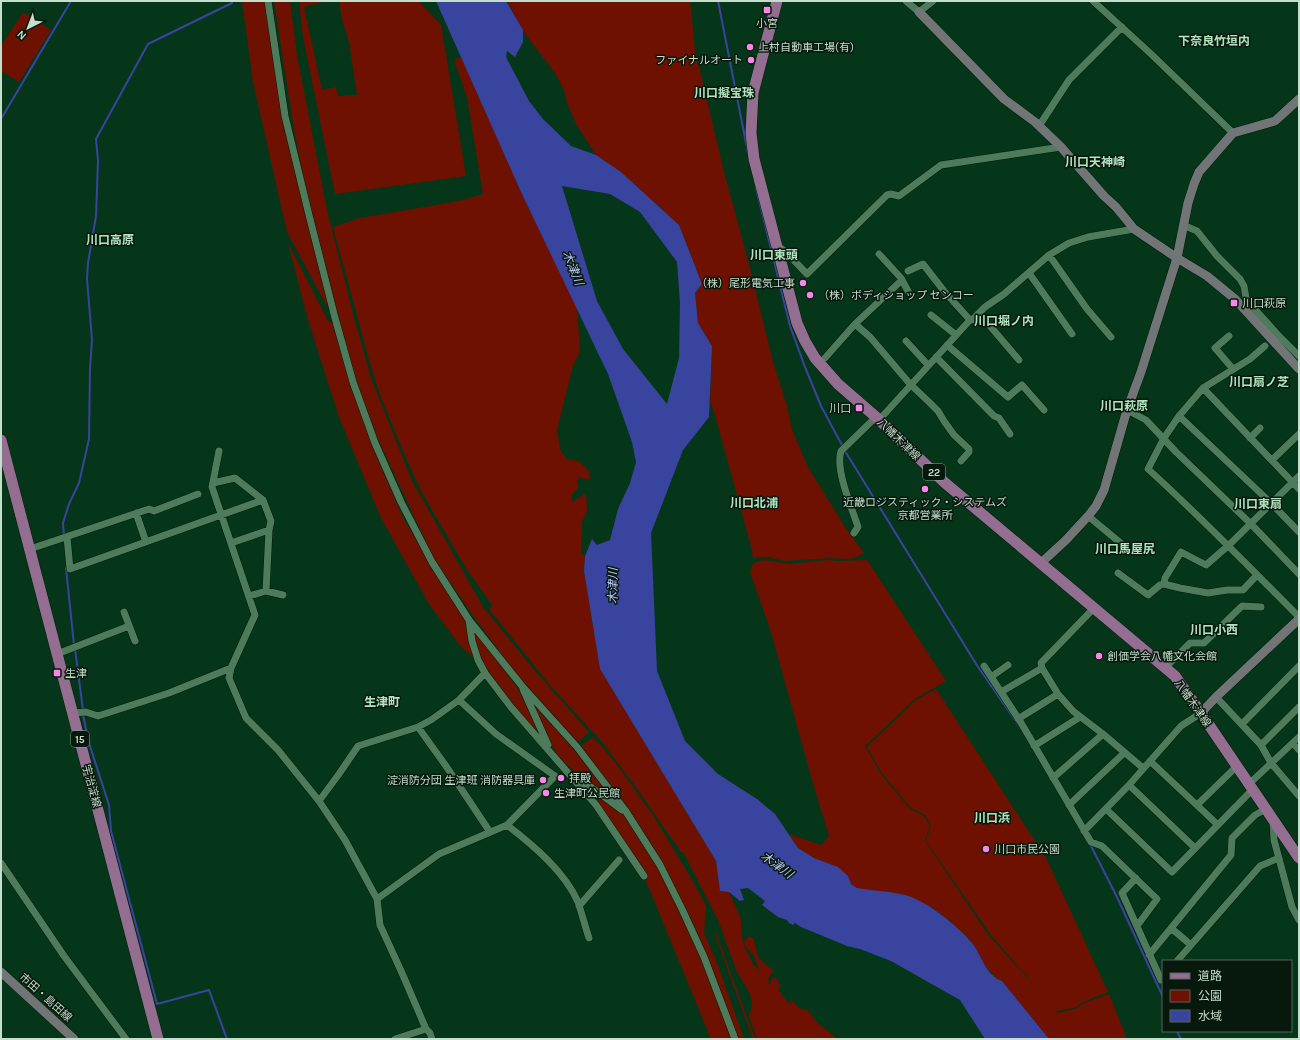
<svg xmlns="http://www.w3.org/2000/svg" width="1300" height="1040" font-family="Karla,'Noto Sans JP',sans-serif">
<style>
.green{fill:#6f1100}
.water{fill:#38449e;fill-rule:evenodd}
.lines{fill:none;stroke-linecap:round;stroke-linejoin:round}
.stream{stroke:#38449e;stroke-width:2}
.street-casing{stroke:#001c07;stroke-width:8}
.secondary-casing{stroke:#001c07;stroke-width:10}
.primary-casing{stroke:#001c07;stroke-width:12}
.street{stroke:#4e7b5b;stroke-width:7}
.secondary{stroke:#717576;stroke-width:9}
.primary{stroke:#946e91;stroke-width:11}
.poi-dot{fill:#f987e9;stroke:#07190d;stroke-width:1.5}
.labels{text-anchor:middle;stroke-width:3;stroke-linejoin:round;paint-order:stroke}
.shield{fill:#07190d;stroke:#8ca292;stroke-width:1}
.shield-label{font-size:10px;font-weight:bold;fill:#c5ddcb}
.poi-label{font-size:11px;fill:#c5ddcb;stroke:#07190d;text-anchor:start}
.street-label{font-size:11px;fill:#c5ddcb;stroke:#07190d}
.neighbourhood-label{font-size:12px;font-weight:bold;fill:#b3e4bf;stroke:#07190d}
.water-label{font-size:12px;font-style:italic;fill:#b6c4f4;stroke:#07190d}
</style>
<rect width="100%" height="100%" fill="#05361a"/>
<path class="green" d="M242,1H266L282,118L329,310L287,232L253,82Z
M274,1H290L297,55L327,210L353,314L371,378L412,481L483,607L535,671L589,732L577,743L523,683L474,617L433,557L378,439L358,385L338,320L311,215L294,130Z
M299,1H325L304,7L322,90L336,87L338,96L357,95L349,42L342,20L339,1H418L441,25L466,176L335,194L303,37Z
M507,1H690L695,50L725,176L750,268L773,362L787,406L792,430L809,469L847,530L864,553L857,557L848,559L831,558L784,561L769,557L753,558L752,550L715,415L710,402L712,346L698,323L695,293L702,284L679,225L621,172L596,155L576,124L566,100L564,90L555,73L523,31Z
M23,12L51,30L19,82L1,71V46Z
M461,57L521,192L577,308L580,352L573,365L557,430L560,449L566,459L579,461L590,472L589,480L579,477L577,481L578,488L571,496L572,502L586,493L587,511L582,521L581,554L585,556L584,571L600,669L716,861L720,891L729,892L741,919L742,937L745,948L753,964L760,972C758,967 756,961 754,956C750,949 738,945 749,936L754,939C756,956 759,960 773,970L768,979L770,986L772,978H776L780,984V987L778,989L788,1003L791,1002V999C796,1004 800,1011 807,1010L819,1024L838,1039H757L749,1016L752,1005L750,994L736,970L719,922L683,852H681L633,783L602,742L549,684L489,609L493,606L467,570L421,491L403,451L381,397L371,367L333,227L360,218L459,201L483,194L467,97L454,60Z
M288,243L328,321L334,324L371,444L403,518L466,622L475,659L459,644L429,604L381,518L339,417L308,320Z
M765,560L789,564L827,560L839,561L867,560L946,681L915,699L865,746L880,773L909,808L924,816L930,826L925,841L989,936L1042,994L991,935L926,841L931,826L925,815L910,807L881,772L867,747L916,700L936,689L1046,858L1108,992L1081,1003L1077,1007L1058,1011L1056,1010L1058,1013L1078,1008L1082,1004L1109,994L1127,1039H1049L1002,981L996,978L988,969L978,955L973,944L968,938L950,921L933,908L857,888L851,884L838,867L814,858L798,848L789,834L821,845L829,836L812,780L771,632L750,572L753,563Z
M473,628L518,689L544,742L487,672L474,641Z
M525,694L572,747L615,802C598,789 578,777 564,762C549,746 536,714 525,694Z
M593,737L615,762L654,817L694,883L706,906L704,933L717,963L744,1039H738L710,963L685,909L672,883L578,748Z
M578,780L626,816L657,865L683,914L709,978L732,1039H711L646,881L645,875Z
M714,932L716,933L755,1039H753Z"/>
<path class="water" d="M436,1H506L523,30V42L515,57L507,51L506,57L529,101L543,119L571,146L596,155L621,172L679,225L702,284L695,293L698,323L712,346L709,417L683,450L651,533L657,671L685,741L718,774L757,799L775,814L798,848L814,858L838,867L848,876L851,884L857,888C873,891 890,891 905,895C927,901 958,926 972,943C982,955 985,975 1002,981L1049,1039H985L960,1000L891,961L860,949L847,946L801,927L795,923L793,925L789,923L787,920L778,917L762,905L765,901L748,888L740,889L744,900L740,901L729,892L720,891L716,861L600,669L584,571L585,556L592,539L597,545L610,540L618,509L630,483L636,462L632,442L608,374L521,192ZM562,186L610,194L640,212L677,262L680,303L679,358L667,404L623,349L597,301Z"/>
<g class="lines">
<path class="stream" d="M718,1L748,153
M1,119L71,1
M756,188L790,326L805,367L821,406L843,447
M845,451L978,667L1020,727
M64,536L63,523L69,504L79,483L89,439L90,369L92,340L87,279L88,263L96,216L98,161L96,139L148,44L232,3V1
M66,568L74,645
M75,649L83,710
M83,715L89,743L109,805L111,831L157,1004L209,990L227,1039
M1090,844L1116,895L1163,997
M1177,1031L1181,1039"/>
<g class="street-casing">
<path id="street" d="M268,1L285,116L308,211L335,318L353,382L375,443L401,502L432,562L469,620L522,686L577,747L625,810L660,865L682,909L704,957L735,1039
M906,1L919,12L933,1
M1093,1L1150,53L1233,133
M1039,126L1069,80L1122,27
M1183,225L1197,231L1217,256L1240,279L1244,286L1246,298L1252,306L1279,336L1299,356
M777,246L785,251L807,274L887,195L891,194L899,196L941,165L1061,147
M879,254L901,278L909,293
M1049,255L1087,309L1111,337
M908,271L923,264L944,291L970,320
M1029,273L1072,334
M979,313L1019,360
M931,315L956,335
M855,324L902,280
M1229,336L1215,348L1233,369
M906,341L928,365
M947,345L1008,397L1022,385L1044,410
M936,357L994,416L999,418L1010,434
M825,358L855,324L870,337L910,384L929,402L938,411L944,421L954,435L969,449V452L961,461
M1203,388L1250,359L1265,346
M1127,410L1146,420L1176,452L1250,523L1299,574
M1179,416L1271,503L1299,532
M879,420L970,320H972L985,307L1004,294L1049,255L1069,243L1088,237L1134,229
M1250,438L1260,428
M219,451L212,487L255,615L231,668L229,678L246,718L278,750L319,801L345,840L377,899L380,925L402,973L426,1029L430,1033L432,1039
M1272,460L1299,434
M213,483L235,478L263,500L271,521L269,530L266,591
M1299,489L1203,388L1179,416L1164,438L1148,469C1200,516 1249,567 1299,617
M136,513L146,542
M1088,516L1123,545
M854,533L858,527C852,508 835,470 841,451L876,417
M67,537L70,569L263,500
M231,543L269,530
M30,549L149,509L154,511L198,494
M1118,573L1148,595L1160,585L1164,584
M1257,575L1243,590H1227L1208,593L1180,588L1164,584L1165,578L1181,552L1206,565L1229,545L1299,476
M249,596L266,591L283,595
M1094,608L1041,663L1042,668L1058,694L1073,711L1103,734L1143,768
M124,612L135,641
M469,620L472,641L478,660L485,673L510,706L596,805L644,876
M57,654L129,626
M984,666L1020,721L1091,842L1102,846L1157,899L1137,926
M1165,668L1190,643H1204L1242,606L1261,607
M991,677L1008,665
M523,689L548,745
M1001,692L1042,668
M1216,697L1261,745L1271,763L1299,796
M459,700L496,734L555,776
M73,713L86,712L98,716L169,693L231,668
M1018,719L1058,694
M1242,724L1299,666
M418,727L446,766L490,832
M1293,743L1299,750
M1261,745L1299,707
M1034,746L1080,717
M1150,761L1218,825
M576,776L622,810
M1053,778L1103,734
M1249,784L1299,737
M1129,785L1195,848
M319,801L339,774L358,746L418,727L431,720L459,700L485,673
M1069,805L1124,753
M1197,805L1237,766
M1106,809L1172,872L1252,790
M1273,820L1274,840L1292,907L1299,920
M507,825C533,845 565,872 578,902C582,914 585,926 589,938
M1084,831L1129,785L1181,726L1201,713
M1,863L64,956L126,1039
M1136,878L1122,893L1161,980L1163,977
M377,899L439,854L507,825L555,776
M579,906L619,860
M1171,928L1191,945
M1149,955L1231,855L1232,838L1255,815L1266,809
M1177,961L1260,866L1279,858
M395,1039L426,1029"/>
</g>
<g class="secondary-casing">
<path id="secondary" d="M919,12L1004,99L1035,122L1061,147L1104,196L1116,207L1134,229L1177,258L1207,276L1235,299L1299,369
M1041,563L1066,540L1089,515L1096,506L1104,490L1127,410L1141,372L1177,258L1188,203L1194,184L1199,172L1233,133L1275,121L1299,99
M1201,713L1216,697L1299,619
M1,972L74,1039"/>
</g>
<g class="primary-casing">
<path id="primary" d="M777,1L753,93L751,133L754,159L797,323L805,341L815,358L838,384L876,417L944,482L1175,676L1201,713L1299,858
M1,440L158,1039"/>
</g>
<use href="#street" class="street"/>
<use href="#secondary" class="secondary"/>
<use href="#primary" class="primary"/>
</g>
<g class="poi-dot">
<rect x="763" y="6" width="8" height="8" rx="2"/>
<circle cx="750" cy="47" r="4"/>
<circle cx="751" cy="60" r="4"/>
<circle cx="803" cy="283" r="4"/>
<circle cx="810" cy="295" r="4"/>
<rect x="1230" y="299" width="8" height="8" rx="2"/>
<rect x="855" y="404" width="8" height="8" rx="2"/>
<circle cx="925" cy="489" r="4"/>
<circle cx="1099" cy="656" r="4"/>
<rect x="53" y="669" width="8" height="8" rx="2"/>
<circle cx="561" cy="778" r="4"/>
<circle cx="543" cy="780" r="4"/>
<circle cx="546" cy="793" r="4"/>
<circle cx="986" cy="849" r="4"/>
</g>
<g class="labels">
<g class="shield">
<rect x="923" y="464" width="22" height="16" rx="3"/>
<rect x="71" y="731" width="18" height="16" rx="3"/>
</g>
<g class="shield-label">
<text x="934" y="476">22</text>
<text x="80" y="743">15</text>
</g>
<g class="poi-label">
<text x="767" y="27" text-anchor="middle">小宮</text>
<text x="758" y="51">上村自動車工場(有)</text>
<text x="743" y="64" text-anchor="end">ファイナルオート</text>
<text x="795" y="287" text-anchor="end">（株）尾形電気工事</text>
<text x="818" y="299">（株）ボディショップ センコー</text>
<text x="1242" y="307">川口萩原</text>
<text x="851" y="412" text-anchor="end">川口</text>
<text x="925" y="506" text-anchor="middle">近畿ロジスティック・システムズ<tspan x="925" dy="13">京都営業所</tspan></text>
<text x="1107" y="660">創価学会八幡文化会館</text>
<text x="65" y="677">生津</text>
<text x="569" y="782">拝殿</text>
<text x="535" y="784" text-anchor="end">淀消防分団 生津班 消防器具庫</text>
<text x="554" y="797">生津町公民館</text>
<text x="994" y="853">川口市民公園</text>
</g>
<g class="street-label">
<text transform="translate(899 439) rotate(44)" y="4">八幡木津線</text>
<text transform="translate(1193 703) rotate(55)" y="4">八幡木津線</text>
<text transform="translate(92 786) rotate(75)" y="4">宇治淀線</text>
<text transform="translate(46 997) rotate(42)" y="4">市田・島田線</text>
</g>
<g class="neighbourhood-label">
<text x="1214" y="45">下奈良竹垣内</text>
<text x="724" y="97">川口擬宝珠</text>
<text x="1095" y="166">川口天神崎</text>
<text x="110" y="244">川口高原</text>
<text x="774" y="259">川口東頭</text>
<text x="1004" y="325">川口堀ノ内</text>
<text x="1259" y="386">川口扇ノ芝</text>
<text x="1124" y="410">川口萩原</text>
<text x="754" y="507">川口北浦</text>
<text x="1258" y="508">川口東扇</text>
<text x="1125" y="553">川口馬屋尻</text>
<text x="1214" y="634">川口小西</text>
<text x="382" y="706">生津町</text>
<text x="992" y="822">川口浜</text>
</g>
<g class="water-label">
<text transform="translate(573 268) rotate(68)" y="4">木津川</text>
<text transform="translate(613 586) rotate(-89)" y="4">木津川</text>
<text transform="translate(777 865) rotate(36)" y="4">木津川</text>
</g>
</g>
<rect width="1300" height="1040" fill="none" stroke="#c5ddcb" stroke-width="4"/>
<rect x="1162" y="960" width="130" height="72" fill="#07190d" stroke="#536759"/>
<rect x="1170" y="973" width="20" height="6" fill="#946e91" stroke="#536759"/>
<text x="1198" y="980" font-size="12" fill="#c5ddcb">道路</text>
<rect x="1170" y="990" width="20" height="12" fill="#6f1100" stroke="#536759"/>
<text x="1198" y="1000" font-size="12" fill="#c5ddcb">公園</text>
<rect x="1170" y="1010" width="20" height="12" fill="#38449e" stroke="#536759"/>
<text x="1198" y="1020" font-size="12" fill="#c5ddcb">水域</text>
<g transform="translate(28 28) rotate(222)" stroke="#07190d" stroke-width="3" paint-order="stroke">
<path d="M0-3L7 15L0 10L-7 15Z" fill="#c5ddcb"/>
<text y="-6" font-size="11" font-weight="bold" text-anchor="middle" fill="#c5ddcb">N</text>
</g>
</svg>
